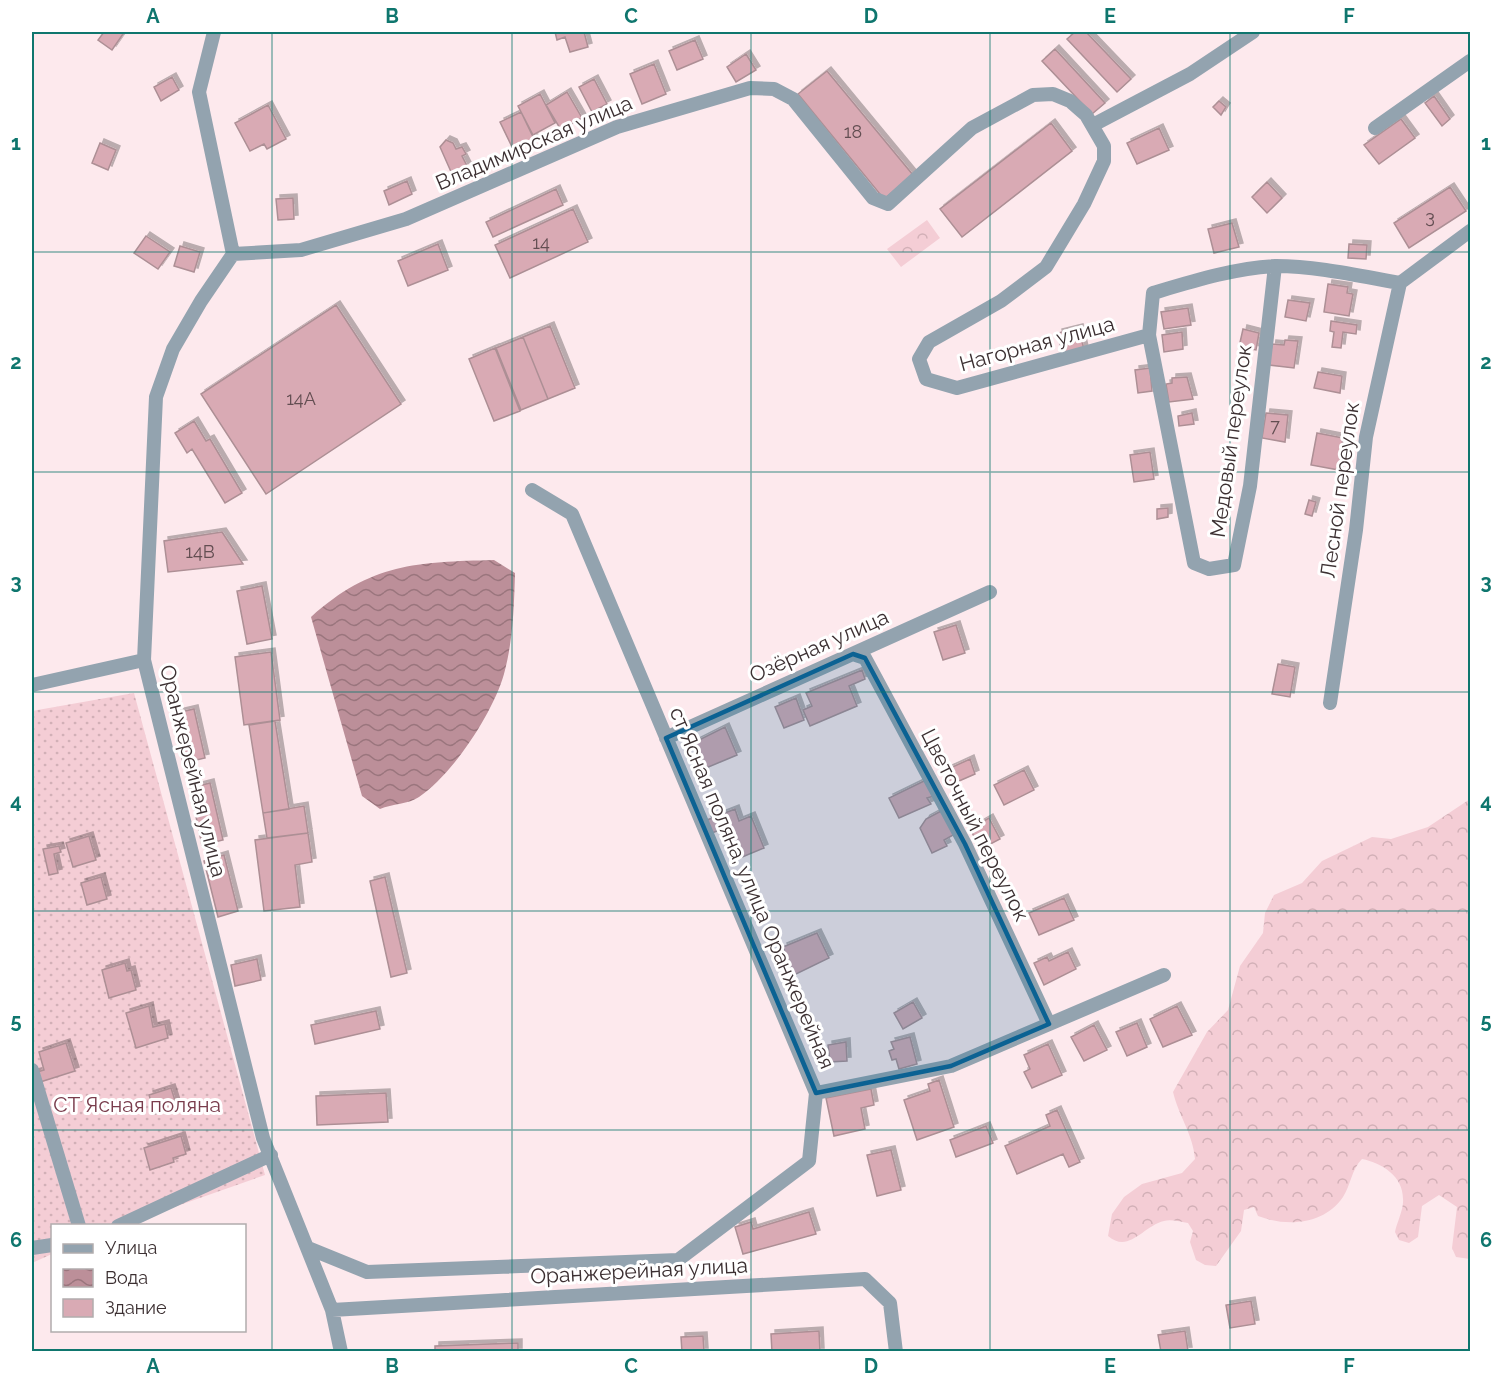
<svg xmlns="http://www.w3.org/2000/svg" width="1502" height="1383" font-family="Raleway,sans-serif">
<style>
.forest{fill:url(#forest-crowns)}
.garden{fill:url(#garden-dots)}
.water{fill:url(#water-waves)}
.building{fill:#d9aab4;stroke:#ad8f95;stroke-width:1.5;filter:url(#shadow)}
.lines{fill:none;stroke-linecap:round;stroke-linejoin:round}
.street{stroke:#93a3af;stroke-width:14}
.marked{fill:#0b6293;fill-opacity:0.2;stroke:#0b6293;stroke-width:4.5;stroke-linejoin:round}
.grid{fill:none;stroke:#0f766e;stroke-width:1.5;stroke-opacity:0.55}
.labels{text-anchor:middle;stroke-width:6;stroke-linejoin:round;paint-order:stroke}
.number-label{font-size:18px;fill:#634e52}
.street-label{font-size:21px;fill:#3c3032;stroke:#fff}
.park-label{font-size:21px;fill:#793c4c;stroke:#fff}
.neatline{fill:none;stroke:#0f766e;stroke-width:2}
.grid-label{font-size:20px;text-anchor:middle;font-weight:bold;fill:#0f766e}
</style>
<defs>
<pattern id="forest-crowns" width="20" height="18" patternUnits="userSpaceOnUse" patternTransform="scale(1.5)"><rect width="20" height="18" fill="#f4cdd5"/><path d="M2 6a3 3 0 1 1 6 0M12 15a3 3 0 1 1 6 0" fill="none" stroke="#d2b0b7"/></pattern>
<pattern id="garden-dots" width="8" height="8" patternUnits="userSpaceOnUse" patternTransform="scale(1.5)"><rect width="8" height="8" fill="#f4cdd5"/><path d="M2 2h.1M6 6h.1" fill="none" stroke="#d2b0b7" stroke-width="1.8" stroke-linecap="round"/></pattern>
<pattern id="water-waves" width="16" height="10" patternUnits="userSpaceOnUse" patternTransform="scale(1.5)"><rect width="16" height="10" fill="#bc8f99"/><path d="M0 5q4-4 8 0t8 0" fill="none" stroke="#9a757d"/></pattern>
<filter id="shadow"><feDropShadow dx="4" dy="-4" stdDeviation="0" flood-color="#0004"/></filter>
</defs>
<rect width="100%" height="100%" fill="#fde9ed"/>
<path class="forest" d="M927,220L940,238L901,267L887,249Z
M1470,799V1259L1456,1257L1452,1248L1457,1207L1439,1195L1422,1206L1418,1237L1409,1243L1399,1240L1395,1232C1397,1222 1404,1209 1403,1199C1403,1176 1382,1163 1362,1159C1351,1170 1351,1185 1343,1197C1324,1225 1287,1227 1258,1216L1254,1207L1244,1210L1241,1231L1216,1266L1205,1265L1196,1260L1190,1242L1193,1231L1188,1223C1181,1222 1171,1219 1164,1221C1143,1226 1129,1254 1108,1236L1112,1214L1124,1197L1142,1184L1182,1173L1195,1159C1193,1134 1179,1117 1173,1092L1207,1032L1228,1010L1240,966L1263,933L1265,913L1274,895L1302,883L1322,861L1372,837L1391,839L1428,827Z"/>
<path class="garden" d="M134,693L265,1175L123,1225L52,1226V1254L32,1263V711Z"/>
<path class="water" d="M494,560L515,573C514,607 513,641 504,674C493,713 453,774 419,797C409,804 392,804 380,809L362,796L311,617C371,563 417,562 494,560Z"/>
<path class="building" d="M104,32H119L123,34L112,50L98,40Z
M555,32H584L588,47L570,52L565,37L557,40Z
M1075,32H1086L1131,79L1117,92L1067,39Z
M695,40L703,59L677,70L669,51Z
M1055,49L1105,103L1092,114L1042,61Z
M746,54L756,70L736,82L727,67Z
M654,64L666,94L642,104L630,74Z
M827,71L913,175L884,199L798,94Z
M172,77L179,90L161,101L154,87Z
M594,79L607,104L592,112L579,87Z
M567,92L582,118L561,130L546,105Z
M540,94L555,123L533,135L518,106Z
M1434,96L1450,119L1442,126L1425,103Z
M1219,101L1226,107L1221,115L1213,107Z
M268,105L286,139L267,149L264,144L250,151L235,123Z
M521,112L535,141L514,151L500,122Z
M1401,119L1415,138L1379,164L1364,145Z
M1051,123L1072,151L962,237L940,209Z
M1159,128L1169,150L1137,164L1127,143Z
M446,140L453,143L456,149L462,147L466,154L462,156L467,166L452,174L440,147Z
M100,143L116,150L108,170L92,163Z
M407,181L412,194L389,205L384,191Z
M1267,182L1282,198L1267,213L1252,197Z
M1450,187L1466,211L1409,248L1394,223Z
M556,189L563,205L493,237L486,222Z
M293,198L294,219L278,220L276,199Z
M573,209L588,242L510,278L495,245Z
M1232,223L1239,247L1214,253L1208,229Z
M146,236L170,252L158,269L134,253Z
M438,244L448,270L408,286L398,261Z
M1349,244L1367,245L1366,259L1348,258Z
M180,246L200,252L194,272L174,266Z
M1328,284L1348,287L1347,293L1353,294L1349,316L1324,312Z
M1288,300L1310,303L1306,321L1285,317Z
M336,305L401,404L266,494L201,394Z
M1188,308L1191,325L1164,329L1161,312Z
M1331,321L1357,325L1356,334L1343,332L1341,348L1332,347L1334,332L1330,331Z
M550,326L575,388L548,399L523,337Z
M1079,328L1084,350L1062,355L1058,333Z
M1243,329L1259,333L1256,350L1239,347Z
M1182,332L1183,349L1164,352L1162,335Z
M523,337L548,399L521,410L496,348Z
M1285,340L1298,341L1294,368L1269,365L1272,344L1284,345Z
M495,348L520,411L494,421L469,359Z
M1150,368L1152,391L1138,393L1135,370Z
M1318,372L1342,376L1340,393L1314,388Z
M1187,377L1193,399L1169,402L1166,384L1172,383V378Z
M1192,413L1194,424L1179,426L1178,416Z
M1266,413L1288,415L1285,442L1262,438Z
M194,421L206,441L210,439L242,493L225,503L192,449L187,453L175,433Z
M1317,433L1343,438L1339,470L1311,465Z
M1150,452L1154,479L1134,482L1130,455Z
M1309,500L1316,502L1312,516L1305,514Z
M1168,508V517L1157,519V509Z
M222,532L243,564L168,572L164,541Z
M262,586L272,639L247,644L237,591Z
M956,625L965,653L943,660L934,632Z
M271,652L280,720L244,725L235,657Z
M1278,664L1295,667L1290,697L1272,694Z
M862,670L865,679L849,686L857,706L810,726L803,710L812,706L806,693Z
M796,698L804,720L784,728L775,707Z
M194,709L205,758L183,763L172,714Z
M275,721L289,809L263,813L249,725Z
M725,727L737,755L706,768L695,742Z
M970,759L975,774L950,785L944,771Z
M1024,770L1034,790L1004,805L994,785Z
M926,780L934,796L927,798L931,804L899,818L889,798Z
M210,783L223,840L202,845L190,788Z
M304,806L308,833L267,838L263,813Z
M735,809L739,821L751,816L764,848L735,860L722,829L712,833L707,820Z
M943,810L955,834L944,840L947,846L932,853L920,828L926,819Z
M989,818L1000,839L981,849L970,829Z
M308,833L312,862L295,865L300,907L264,911L255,840Z
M89,836L96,860L73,867L66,843Z
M59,846L61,852L54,854L58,873L49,875L43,849Z
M224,855L238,911L218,917L204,861Z
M101,877L107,899L87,905L81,883Z
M385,877L407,973L391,977L370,881Z
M1064,898L1074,920L1039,935L1029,913Z
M817,933L829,958L794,975L783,947Z
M1068,952L1076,969L1044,985L1034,963L1047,957L1049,961Z
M257,959L261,980L235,986L231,965Z
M125,963L127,971L131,970L136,990L109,998L102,970Z
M913,1002L922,1018L903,1029L894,1013Z
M149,1006L153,1027L165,1024L168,1038L136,1048L126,1013Z
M1177,1006L1192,1035L1163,1047L1150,1019Z
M376,1011L380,1029L315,1044L311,1025Z
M1137,1023L1147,1047L1127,1056L1116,1032Z
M1094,1025L1107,1050L1084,1061L1071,1037Z
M910,1037L917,1064L899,1069L896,1059L892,1060L889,1051L894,1049L891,1042Z
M846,1042L847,1061L830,1062L828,1045Z
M66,1043L75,1071L37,1083L34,1073L44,1070L39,1052Z
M1048,1044L1062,1075L1032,1088L1024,1072L1030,1069L1024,1055Z
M939,1080L954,1127L917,1140L904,1100L930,1091L928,1084Z
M171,1088L177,1107L155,1114L149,1095Z
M871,1089L874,1105L861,1108L865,1129L834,1136L826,1098Z
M386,1093L388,1122L317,1125L316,1096Z
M1057,1110L1080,1162L1069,1167L1063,1154L1017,1174L1005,1146L1050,1126L1046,1115Z
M986,1126L993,1143L956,1157L950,1140Z
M181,1136L186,1154L173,1158L174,1162L150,1170L144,1148Z
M891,1150L901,1190L877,1196L867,1155Z
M809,1212L816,1234L743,1254L735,1227L751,1222L753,1229Z
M1251,1301L1255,1324L1230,1328L1226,1305Z
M819,1331L820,1352H772L771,1334Z
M1185,1331L1188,1351L1161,1352L1158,1335Z
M703,1336L704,1352H682L681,1337Z
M518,1343V1352H435V1346Z"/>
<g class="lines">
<path class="street" d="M214,32L199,92L233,254L201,301L173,349L156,397L144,660L263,1138L332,1310L341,1352
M1093,125L1190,74L1253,32
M1375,128L1470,61
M233,254L301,250L406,219L617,127L750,88L774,89L793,99L873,198L888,204L972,128L1033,95L1053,94L1070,101L1086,115L1104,146V161L1084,204L1046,267L1001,301L929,342L919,359L926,379L957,388L1149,335L1153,293C1190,282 1238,267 1276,266C1317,266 1360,276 1400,283
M1400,283L1470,231
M1149,335L1194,563L1209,569L1234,565L1250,486L1275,266
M853,654L865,658L965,844L1049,1024
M32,685L144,660
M1330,703L1356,530L1366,437L1400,283
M666,738L990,592
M32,1070L79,1226
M816,1093L951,1066L1164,975
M118,1226L271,1155
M32,1248L52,1245
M308,1248L367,1272L678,1260L809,1161L816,1093L572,514L532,490
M332,1310L865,1279L890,1303L896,1352"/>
</g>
<path class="marked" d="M853,654L865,658L965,844L1049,1024L951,1066L816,1093L666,738Z"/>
<path class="grid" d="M272,32V1352M512,32V1352M751,32V1352M990,32V1352M1230,32V1352M32,252H1470M32,472H1470M32,692H1470M32,911H1470M32,1130H1470"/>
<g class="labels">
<g class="number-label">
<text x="853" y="138">18</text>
<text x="1430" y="223">3</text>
<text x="541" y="249">14</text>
<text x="301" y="405">14А</text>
<text x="1275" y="432">7</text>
<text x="200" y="558">14В</text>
</g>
<g class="street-label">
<text transform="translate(534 143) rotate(-23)" y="7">Владимирская улица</text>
<text transform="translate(1037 344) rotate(-15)" y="7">Нагорная улица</text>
<text transform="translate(1231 441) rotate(-82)" y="7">Медовый переулок</text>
<text transform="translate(1340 490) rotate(-82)" y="7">Лесной переулок</text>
<text transform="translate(819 646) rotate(-24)" y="7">Озёрная улица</text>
<text transform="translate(193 771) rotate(76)" y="7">Оранжерейная улица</text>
<text transform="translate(975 825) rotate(63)" y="7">Цветочный переулок</text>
<text transform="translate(752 888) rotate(67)" y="7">ст Ясная поляна, улица Оранжерейная</text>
<text transform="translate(639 1271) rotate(-3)" y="7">Оранжерейная улица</text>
</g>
<g class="park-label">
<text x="137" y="1112">СТ Ясная поляна</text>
</g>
</g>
<rect width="1502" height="1383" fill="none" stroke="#ffffff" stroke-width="66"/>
<rect x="51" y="1224" width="195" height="108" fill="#ffffff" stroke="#b1acad" stroke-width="1.5"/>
<rect x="63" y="1244" width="30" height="9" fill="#93a3af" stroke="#b1acad" stroke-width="1.5"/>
<text x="105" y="1254" font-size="18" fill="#3c3032">Улица</text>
<rect x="63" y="1269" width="30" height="18" fill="url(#water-waves)" stroke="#b1acad" stroke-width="1.5"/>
<text x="105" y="1284" font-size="18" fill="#3c3032">Вода</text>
<rect x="63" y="1299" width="30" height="18" fill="#d9aab4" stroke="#b1acad" stroke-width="1.5"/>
<text x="105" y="1314" font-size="18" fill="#3c3032">Здание</text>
<rect x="33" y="33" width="1436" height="1317" class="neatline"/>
<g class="grid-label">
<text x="153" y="23">A</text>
<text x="392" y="23">B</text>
<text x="631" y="23">C</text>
<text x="871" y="23">D</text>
<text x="1110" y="23">E</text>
<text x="1349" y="23">F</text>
<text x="16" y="150">1</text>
<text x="1486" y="150">1</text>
<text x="16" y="369">2</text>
<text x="1486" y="369">2</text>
<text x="16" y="589">3</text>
<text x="1486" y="589">3</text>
<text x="16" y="808">4</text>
<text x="1486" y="808">4</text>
<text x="16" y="1028">5</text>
<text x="1486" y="1028">5</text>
<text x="16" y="1247">6</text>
<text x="1486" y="1247">6</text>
<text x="153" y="1373">A</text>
<text x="392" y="1373">B</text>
<text x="631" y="1373">C</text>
<text x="871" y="1373">D</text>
<text x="1110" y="1373">E</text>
<text x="1349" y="1373">F</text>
</g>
</svg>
